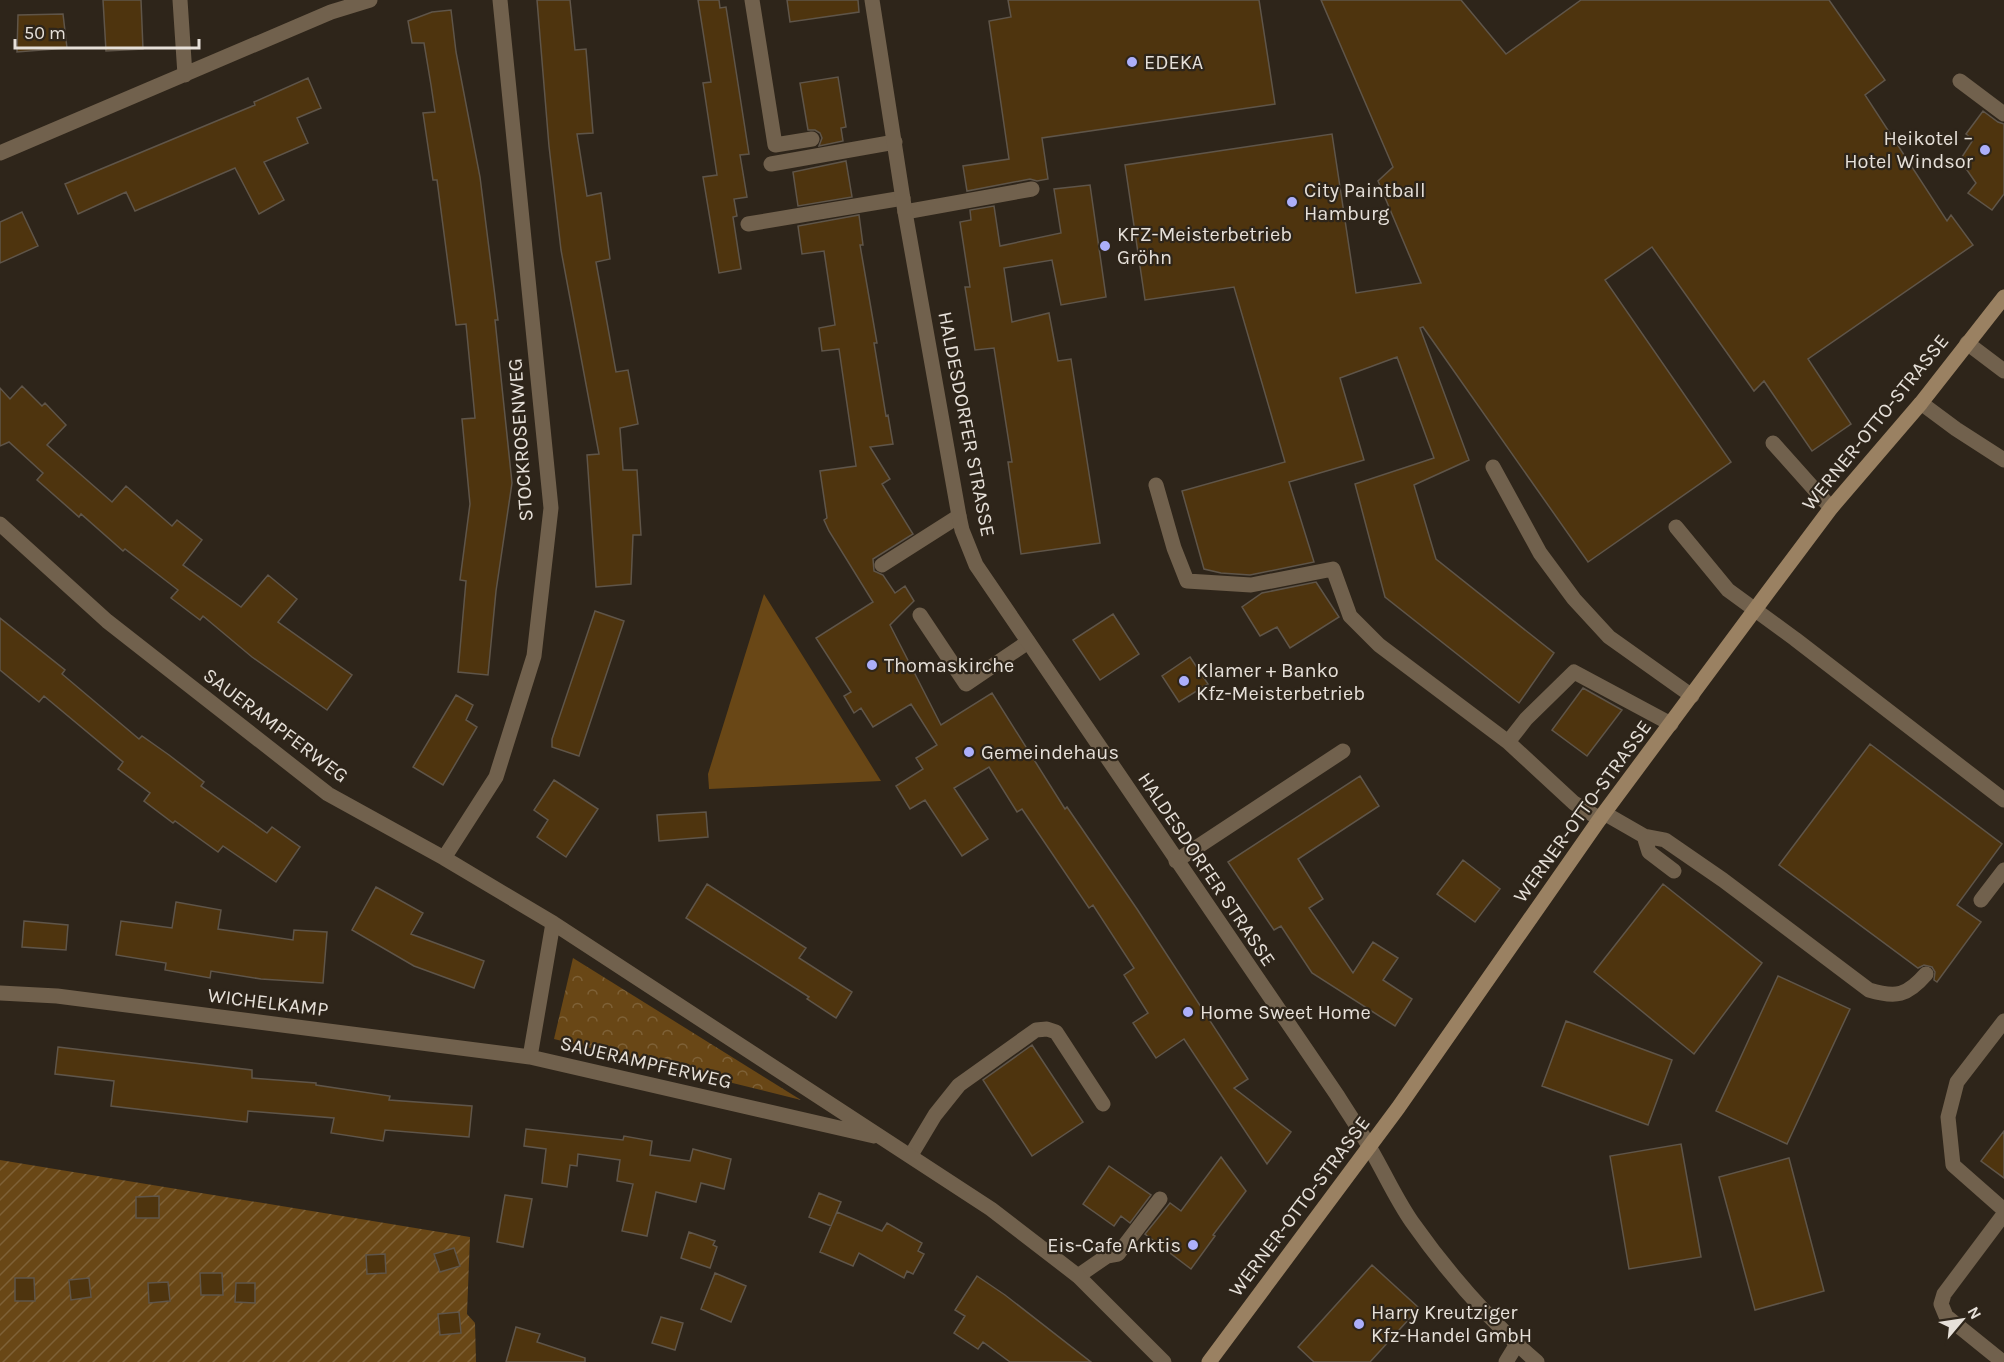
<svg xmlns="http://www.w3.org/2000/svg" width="2004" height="1362" font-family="Karla,sans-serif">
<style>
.green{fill:#694716}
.forest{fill:url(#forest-crowns)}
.garden{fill:url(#garden-furrows)}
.building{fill:#4e340e;stroke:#5f5549;stroke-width:1.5}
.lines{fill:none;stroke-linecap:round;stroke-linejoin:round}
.service{stroke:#71614d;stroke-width:15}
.minor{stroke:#71614d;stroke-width:15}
.tertiary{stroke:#71614d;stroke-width:15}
.secondary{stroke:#9a8162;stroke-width:15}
.poi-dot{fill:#acaffb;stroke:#2e251a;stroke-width:2}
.labels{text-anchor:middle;stroke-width:4.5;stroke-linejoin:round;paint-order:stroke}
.poi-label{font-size:20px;fill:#e6e0d9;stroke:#2e251a;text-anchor:start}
.street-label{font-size:20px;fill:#e6e0d9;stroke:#2e251a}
</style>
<defs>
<pattern id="forest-crowns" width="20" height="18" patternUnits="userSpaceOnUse" patternTransform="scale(1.5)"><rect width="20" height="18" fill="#694716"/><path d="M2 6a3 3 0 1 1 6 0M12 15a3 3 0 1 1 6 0" fill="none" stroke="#7e6137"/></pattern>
<pattern id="garden-furrows" width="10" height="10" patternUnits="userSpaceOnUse" patternTransform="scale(1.5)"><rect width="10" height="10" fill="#694716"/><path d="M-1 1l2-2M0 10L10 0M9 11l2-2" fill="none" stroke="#7e6137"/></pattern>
</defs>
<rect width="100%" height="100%" fill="#2e251a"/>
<path class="green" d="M764,594L881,781L709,789L708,774Z"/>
<path class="forest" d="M573,958L801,1100L554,1039Z"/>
<path class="garden" d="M0,1160L470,1237L467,1314L475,1323L476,1362H0Z"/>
<path class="building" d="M103,0H141L143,49L106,51Z
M537,0H570L575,50L586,49L593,133L577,134L587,196L601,193L610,259L596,262L616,372L628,370L638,424L620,428L623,470H637L641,535H633L631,584L596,587L587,455L599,454L561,250L549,146Z
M698,0H719L720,8L726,7L749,154L740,155L747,197L734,199L737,216L733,217L741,269L719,273L703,177L717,175L703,83L711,82Z
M787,0H858L859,12L790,22Z
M1008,0H1259L1275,104L1042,138L1048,179L1037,181L1030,179L967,191L963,166L1009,159L989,21L1011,17Z
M1321,0H1461L1506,54L1581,0H1829L1885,80L1865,95L1947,221L1951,215L1973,245L1808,359L1851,424L1812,451L1764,381L1754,391L1652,247L1605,280L1731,462L1588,562L1423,327L1420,328L1469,460L1414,485L1436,559L1554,653L1519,703L1385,597L1355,484L1434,458L1397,357L1340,378L1364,460L1289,482L1314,562L1250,575L1221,573L1204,569L1182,491L1285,462L1234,287L1145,300L1125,165L1332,134L1356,293L1421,283L1378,181L1393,167Z
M451,10L456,52L480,177L498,320H495L512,483L496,591L488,675L458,672L466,581L460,580L470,504L462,419L475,418L466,324L456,325L437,180H433L423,113L435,112L431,85L424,43H412L408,21L432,12Z
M63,14L67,48L17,52L18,15Z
M838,77L846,127L841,128L843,141L819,146L822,138L820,133L815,130H808L800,83Z
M308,78L321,108L297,118L308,143L264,162L284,200L259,214L235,168L135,211L126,192L78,214L65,184L255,105L254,102Z
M1983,111L1998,122L2004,124V194L1992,210L1968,193L1976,183L1960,160L1973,140L1966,134Z
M846,161L852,197L798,206L793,172Z
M1090,185L1106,297L1061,305L1052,260L1004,268L1012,322L1049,313L1058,361L1071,359L1100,543L1021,554L1008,462H1012L994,348L975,350L965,287H970L960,222L971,220L970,210L994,206L1000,246L1061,233L1054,189Z
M22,212L38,246L0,263V222Z
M859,215L863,245H860L877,343H874L886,416L888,415L893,444L870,447L890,479L882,484L913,534L873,559L874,571L883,575L895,593L905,586L914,601L890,625L941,725L992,693L1065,809L1067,807L1137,909L1248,1079L1234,1088L1291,1132L1267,1164L1184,1039L1156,1058L1133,1023L1148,1013L1124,975L1134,968L1093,905L1089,908L1022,809L1017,812L989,767L954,788L988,839L962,856L925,800L910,809L896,786L923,769L916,758L937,745L911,704L873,727L861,708L854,713L844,696L851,692L816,638L873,602L829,531L824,520L827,518L820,471L856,466L839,349L822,351L819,328L835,325L824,251L802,254L798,226Z
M22,386L42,406L45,403L66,425L47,445L112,502L126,486L172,526L177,520L202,540L183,565L241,607L268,575L297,599L278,622L352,675L327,710L252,657L203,616L200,620L171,598L178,590L125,549L123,551L81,514L79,517L37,480L43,473L9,442L0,446V388L10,399Z
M1316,582L1339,617L1290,648L1277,627L1260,636L1242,607L1262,593Z
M595,611L624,621L579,756L552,747V739Z
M1113,614L1139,654L1100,680L1073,640Z
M0,618L65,670L62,674L139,739L142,736L169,755L204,782L201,786L267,833L272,827L300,847L276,882L223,846L218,852L175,821L173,823L144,801L150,793L118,769L123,762L44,696L39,702L0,670Z
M1190,657L1208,684L1179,702L1162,676Z
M1583,688L1622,710L1587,756L1552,730Z
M456,695L473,705L466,720L477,727L443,785L413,767Z
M1870,744L2002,844L1957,905L1981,922L1937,982L1934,980L1935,972L1932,967L1924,965L1918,968L1779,865Z
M1360,776L1379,806L1298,859L1323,899L1309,908L1353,973L1373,942L1398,958L1383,980L1412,999L1395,1026L1312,973L1281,926L1274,930L1228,862Z
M554,780L598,809L566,857L537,837L548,820L534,810Z
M706,812L708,837L659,841L657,815Z
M1463,860L1500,889L1475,922L1437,894Z
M707,884L806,948L799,958L852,992L836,1018L807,999L809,997L686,918Z
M1663,884L1762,963L1694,1054L1594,972Z
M376,887L423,913L411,934L484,961L474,988L414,966L352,930Z
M176,902L221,910L218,929L293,940L294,930L327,932L323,983L261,979L211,971L210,978L165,970L166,963L116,955L121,921L172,928Z
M24,921L68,925L66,950L22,947Z
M1778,976L1850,1009L1787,1144L1716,1111Z
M1566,1021L1672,1060L1648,1125L1542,1086Z
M1032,1045L1083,1122L1032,1156L983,1080Z
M58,1047L252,1070V1078L316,1083V1085L390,1096L389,1100L472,1106L469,1137L385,1130L383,1141L331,1133L334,1118L248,1111L247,1122L111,1106L114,1081L55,1074Z
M526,1129L623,1140L624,1136L652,1141L650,1155L690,1161L693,1149L731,1159L724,1189L701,1183L696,1202L656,1192L647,1236L622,1231L633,1184L617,1181L620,1160L578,1154L577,1166L570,1165L567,1187L542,1183L546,1149L524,1146Z
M2004,1131V1178L1981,1161Z
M1681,1144L1701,1257L1629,1269L1610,1156Z
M1221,1157L1246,1191L1213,1235L1215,1236L1191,1269L1145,1234L1170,1203L1181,1211Z
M1789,1158L1824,1291L1755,1310L1719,1177Z
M1109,1166L1151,1195L1130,1223L1121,1216L1114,1226L1083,1204Z
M819,1193L841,1202L831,1226L809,1217Z
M505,1195L532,1199L523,1247L497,1242Z
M159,1196V1218H136V1197Z
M837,1212L882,1231L887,1223L922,1243L918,1251L924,1254L913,1274L907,1271L904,1278L859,1253L853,1266L820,1252Z
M689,1232L715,1241L713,1245L717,1247L710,1268L681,1258Z
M454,1248L460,1266L440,1272L434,1254Z
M385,1254L386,1273L367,1274L366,1255Z
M1372,1265L1419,1308L1370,1362H1314L1298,1347Z
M200,1273H222L223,1295H201Z
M715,1273L746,1286L731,1322L701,1309Z
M977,1276L1005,1295L1091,1362H1010L983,1342L978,1349L954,1333L965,1316L955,1310Z
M15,1278H34L35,1301H15Z
M89,1278L91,1297L71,1300L69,1280Z
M168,1282L170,1301L149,1303L148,1283Z
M236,1283H255V1303L235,1302Z
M459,1312L461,1333L440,1335L438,1314Z
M661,1317L683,1323L675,1350L652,1343Z
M516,1327L540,1334L537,1342L585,1358V1362H506Z"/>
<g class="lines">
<path class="service" d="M752,0L775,145L812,139
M1960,81L2004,114
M771,164L895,142
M905,212L1032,189
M748,224L903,198
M1967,343L2004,371
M1921,403L1956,429L2004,460
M1773,443L1831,508
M1493,467L1540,553L1574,599L1609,637L1692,696
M1156,485L1174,548L1187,581L1251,585L1333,569L1350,616L1379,645L1508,742L1526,719L1574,672L1671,724
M1676,527L1728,590L1795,639L2004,800
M882,565L959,516
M920,615L966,684L1028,642
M1508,742L1574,803L1600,819
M1604,813L1644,836L1665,840L1723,880L1869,990C1896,998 1907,996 1926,974
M1644,836L1649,852L1674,871
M1176,861L1343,751
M1981,900L2004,870
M2004,1021L1957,1082L1948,1117L1953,1165L2004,1210
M911,1155L935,1115L959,1085L1036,1030L1047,1029L1056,1032L1103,1104
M1078,1276L1107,1256L1118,1254L1160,1199
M1506,1362L1517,1344
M2003,1362L1946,1316L1941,1304L1944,1294L2004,1214"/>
<path class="minor" d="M180,0L185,75
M0,153L331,12L370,0
M0,524L107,621L328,794L444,858L553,923L991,1209L1078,1276L1164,1362
M444,858L496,777L534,656L551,508L500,0
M0,993L57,996L530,1057L874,1136
M530,1057L553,923"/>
<path class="tertiary" d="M872,0L905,212L959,516L962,530L976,565L1337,1095C1348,1113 1361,1131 1371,1150C1385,1174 1396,1199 1412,1222C1448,1273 1490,1321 1537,1362"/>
<path class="secondary" d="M1209,1362L1398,1108L1604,813L1768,592L1831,508L1921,403L2004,297"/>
</g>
<g class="poi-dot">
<circle cx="1132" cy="62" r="6"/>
<circle cx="1985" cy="150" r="6"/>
<circle cx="1292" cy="202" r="6"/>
<circle cx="1105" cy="246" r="6"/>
<circle cx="872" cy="665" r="6"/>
<circle cx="1184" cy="681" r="6"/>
<circle cx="969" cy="752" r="6"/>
<circle cx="1188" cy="1012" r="6"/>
<circle cx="1193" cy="1245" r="6"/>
<circle cx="1359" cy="1324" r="6"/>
</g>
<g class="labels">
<g class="poi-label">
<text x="1144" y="69">EDEKA</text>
<text x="1973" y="145" text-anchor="end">Heikotel –<tspan x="1973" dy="23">Hotel Windsor</tspan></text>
<text x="1304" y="197">City Paintball<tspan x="1304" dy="23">Hamburg</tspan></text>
<text x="1117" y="241">KFZ-Meisterbetrieb<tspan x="1117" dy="23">Gröhn</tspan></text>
<text x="884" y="672">Thomaskirche</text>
<text x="1196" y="677">Klamer + Banko<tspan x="1196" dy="23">Kfz-Meisterbetrieb</tspan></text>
<text x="981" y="759">Gemeindehaus</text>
<text x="1200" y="1019">Home Sweet Home</text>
<text x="1181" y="1252" text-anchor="end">Eis-Cafe Arktis</text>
<text x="1371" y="1319">Harry Kreutziger<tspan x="1371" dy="23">Kfz-Handel GmbH</tspan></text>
</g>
<g class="street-label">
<text transform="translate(1875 422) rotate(-51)" y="7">WERNER-OTTO-STRASSE</text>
<text transform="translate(967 424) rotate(79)" y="7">HALDESDORFER STRASSE</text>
<text transform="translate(520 440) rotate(-94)" y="7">STOCKROSENWEG</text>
<text transform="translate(276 725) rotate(37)" y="7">SAUERAMPFERWEG</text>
<text transform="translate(1582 811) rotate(-54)" y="7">WERNER-OTTO-STRASSE</text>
<text transform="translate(1207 869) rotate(56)" y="7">HALDESDORFER STRASSE</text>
<text transform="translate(268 1002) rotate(7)" y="7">WICHELKAMP</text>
<text transform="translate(646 1062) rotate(13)" y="7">SAUERAMPFERWEG</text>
<text transform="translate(1299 1206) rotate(-53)" y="7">WERNER-OTTO-STRASSE</text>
</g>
</g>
<g transform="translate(1962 1320) rotate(61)" stroke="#2e251a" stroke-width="4.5" paint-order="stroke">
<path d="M0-4.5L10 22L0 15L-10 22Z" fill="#e6e0d9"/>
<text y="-9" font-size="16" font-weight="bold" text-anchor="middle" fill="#e6e0d9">N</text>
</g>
<path d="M15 39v9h184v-9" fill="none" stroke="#e6e0d9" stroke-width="3"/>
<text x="24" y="39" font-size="18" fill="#e6e0d9" stroke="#2e251a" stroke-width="4.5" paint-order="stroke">50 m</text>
</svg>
